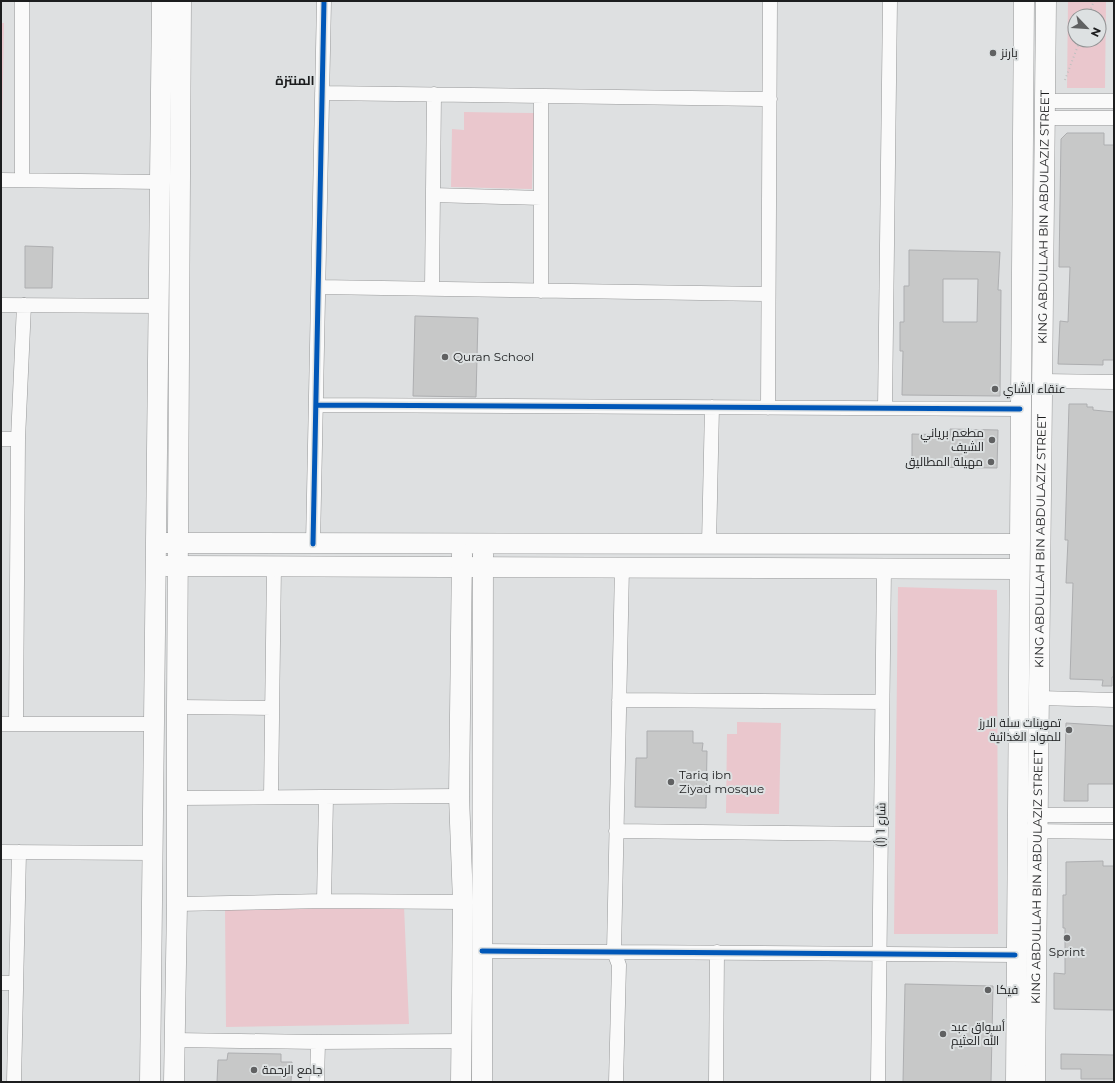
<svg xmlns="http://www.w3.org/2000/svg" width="1115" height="1083" font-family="Montserrat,Cairo,sans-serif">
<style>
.green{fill:#eac7cd;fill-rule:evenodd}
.building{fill:#c7c8c8;stroke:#adaeb0;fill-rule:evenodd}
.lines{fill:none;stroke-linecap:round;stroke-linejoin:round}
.minor-casing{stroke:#979899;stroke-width:15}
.secondary-casing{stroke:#979899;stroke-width:21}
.path{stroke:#bfc0c0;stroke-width:2;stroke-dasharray:1 3;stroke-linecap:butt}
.minor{stroke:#fafafa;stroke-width:14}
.secondary{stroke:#fafafa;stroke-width:20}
.cycleway-casing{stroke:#dde1e2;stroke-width:8}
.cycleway{stroke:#0057b8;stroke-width:5}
.poi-dot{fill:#606162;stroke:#dde1e2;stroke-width:1.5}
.labels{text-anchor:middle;stroke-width:4;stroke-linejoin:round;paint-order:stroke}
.poi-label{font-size:12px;fill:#1c1d1e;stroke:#dde1e2;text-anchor:start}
.street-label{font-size:12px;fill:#1c1d1e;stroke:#dde1e2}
.neighbourhood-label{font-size:13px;font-weight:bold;fill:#1c1d1e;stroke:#dde1e2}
</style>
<rect width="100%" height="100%" fill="#dee0e1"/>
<path class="green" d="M1068,1H1106L1105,88H1067ZM1075,16H1099V40H1075Z
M1,23H4L2,132H1Z
M464,112L534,113L532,189L451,187L452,129L464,130Z
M898,587L997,590L998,934H894Z
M737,722L781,723L779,814L726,813L727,734H737Z
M404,906L409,1024L226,1027L225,907Z"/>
<path class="building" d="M1067,133H1104V145H1114V360H1103V365L1058,364L1060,321L1068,322L1070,267H1059L1061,139Z
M25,246L53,247L52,288H25Z
M909,250L1000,252L998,290H1001L1000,396L902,395L903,351H900V322H904V286H909ZM943,279H978L977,322H943Z
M415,316L478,318L476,397L413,396Z
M1069,404H1087V407H1093V410L1114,412V677H1112V686H1102L1103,680L1070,679L1073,583H1066L1068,540H1065Z
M950,429L998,430L997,468L912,467V434L950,435Z
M1066,723L1114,726V784H1088V801H1064Z
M647,731H693V743H703L702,751H707L706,808L635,807L636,758H647Z
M1103,861V866H1114V1010L1054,1009V973L1065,974V928H1063V895H1066V862Z
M905,984L993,986L991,1082H903Z
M228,1053L281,1054V1062H292L291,1082H217L218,1060H227Z
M1061,1054L1114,1055V1079H1081V1069H1061Z"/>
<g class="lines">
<g class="minor-casing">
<path id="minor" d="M322,93L770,99
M1045,101H1114
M1045,118H1114
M1,180L160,182
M22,180V1
M433,195L541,198
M319,287L768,294
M432,289L434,94
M541,291V96
M1,305L159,306
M1042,381L1114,382
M316,405L1020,409
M768,408L770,1
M885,408L890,1
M1,439H18
M313,544L324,1
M709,544L712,407
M1039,698L1114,700
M619,700L882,702
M177,707L272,708
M1,724H154
M16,724L18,439L24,305
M271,797L274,566
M177,798L459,796
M1028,815H1114
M616,831L880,834
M1029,831L1114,832
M1,852L152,853
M324,901L326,798
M177,904L324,901L463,902
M482,951L1015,955
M1,983H16
M175,1040L318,1042L463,1041
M14,1082L19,852
M317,1082L318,1042
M616,1082L619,965L614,952L622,567
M716,1082L717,952
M878,1082L884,568"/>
</g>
<g class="secondary-casing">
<g id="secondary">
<path d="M165,543L1019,544"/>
<path d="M166,566L1019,569"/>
<path d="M150,1082L162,1"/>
<path d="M174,1082L177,904V707L181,1"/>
<path d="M461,1082L463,902L459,796L462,554"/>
<path d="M482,1082L483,554"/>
<path d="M1016,1082L1024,1"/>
<path id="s1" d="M1035,1082L1046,1"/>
</g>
</g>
<path class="path" d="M1088,16L1094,1
M1065,80L1080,40"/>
<use href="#minor" class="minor"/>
<use href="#secondary" class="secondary"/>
<g class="cycleway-casing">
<path id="cycleway" d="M316,405L1020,409
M313,544L324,1
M482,951L1015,955"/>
</g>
<use href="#cycleway" class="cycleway"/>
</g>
<g class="poi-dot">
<circle cx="993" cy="53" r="4"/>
<circle cx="445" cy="357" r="4"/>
<circle cx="995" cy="389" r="4"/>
<circle cx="992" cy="440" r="4"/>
<circle cx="991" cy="462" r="4"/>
<circle cx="1069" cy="730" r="4"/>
<circle cx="671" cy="782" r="4"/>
<circle cx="1067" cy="938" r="4"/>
<circle cx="988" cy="990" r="4"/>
<circle cx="943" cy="1034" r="4"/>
<circle cx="254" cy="1070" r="4"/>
</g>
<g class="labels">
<g class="poi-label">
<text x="1001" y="57">بارنز</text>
<text x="453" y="361">Quran School</text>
<text x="1003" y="393">عنقاء الشاي</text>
<text x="984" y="437" text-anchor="end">مطعم برياني<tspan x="984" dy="14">الشيف</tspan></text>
<text x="983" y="466" text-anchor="end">مهيلة المطاليق</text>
<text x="1061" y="727" text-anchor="end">تموينات سلة الارز<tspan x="1061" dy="14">للمواد الغذائية</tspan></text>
<text x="679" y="779">Tariq ibn<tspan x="679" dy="14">Ziyad mosque</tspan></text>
<text x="1067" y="956" text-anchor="middle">Sprint</text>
<text x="996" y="994">فيكا</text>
<text x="951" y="1031">أسواق عبد<tspan x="951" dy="14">الله العثيم</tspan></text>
<text x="262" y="1074">جامع الرحمة</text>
</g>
<g class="street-label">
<text dy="4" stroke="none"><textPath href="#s1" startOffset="865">KING ABDULLAH BIN ABDULAZIZ STREET</textPath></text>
<text dy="4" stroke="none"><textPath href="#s1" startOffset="541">KING ABDULLAH BIN ABDULAZIZ STREET</textPath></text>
<text transform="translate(881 825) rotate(-89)" y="4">شارع 1 (أ)</text>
<text dy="4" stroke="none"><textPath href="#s1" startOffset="205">KING ABDULLAH BIN ABDULAZIZ STREET</textPath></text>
</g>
<g class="neighbourhood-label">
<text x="295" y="85">المنتزة</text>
</g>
</g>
<rect width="1115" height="1083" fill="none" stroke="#1c1d1e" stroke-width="4"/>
<g transform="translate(1087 28) rotate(115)"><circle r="19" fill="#dde1e2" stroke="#909394"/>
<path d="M0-3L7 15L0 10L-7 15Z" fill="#606162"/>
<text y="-6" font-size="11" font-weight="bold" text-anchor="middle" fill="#1c1d1e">N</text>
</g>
</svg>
